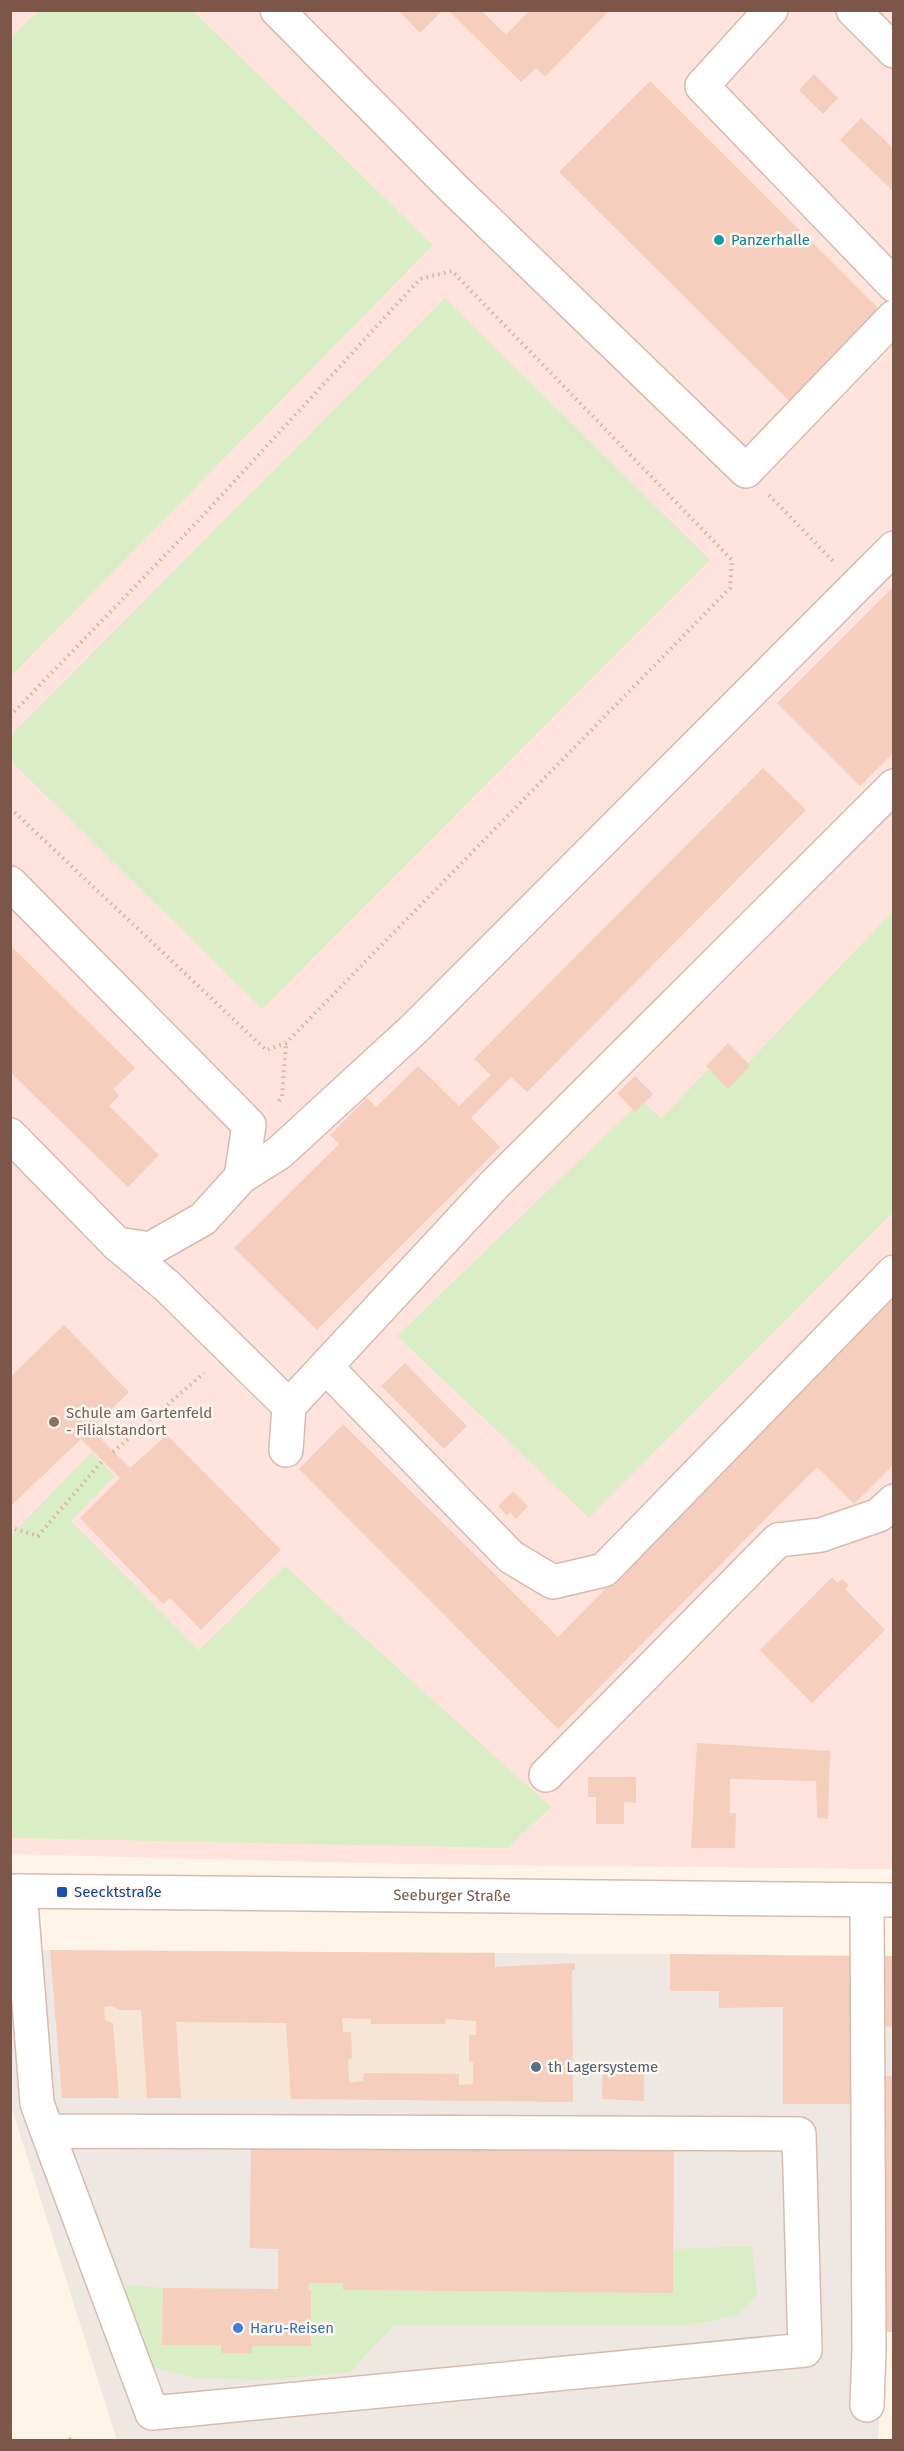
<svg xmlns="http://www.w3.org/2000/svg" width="904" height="2451" font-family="'Fira Sans',sans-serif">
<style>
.residential{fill:#f7e5d6}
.commercial{fill:#ffe3dc}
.industrial{fill:#efe7e2}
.green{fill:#daeec5}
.building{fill:#f6cebd;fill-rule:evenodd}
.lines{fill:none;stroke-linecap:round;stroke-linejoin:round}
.minor-casing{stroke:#d5bcaf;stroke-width:36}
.path{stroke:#dcb19f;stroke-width:4;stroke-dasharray:1.5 4.5;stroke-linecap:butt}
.minor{stroke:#fff;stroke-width:33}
.culture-dot{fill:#0f9aa8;stroke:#fff8f1;stroke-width:2}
.education-dot{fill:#8d6e63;stroke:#fff8f1;stroke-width:2}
.transit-dot{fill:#1a4fb4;stroke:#fff8f1;stroke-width:2}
.service-dot{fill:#5c6f8a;stroke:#fff8f1;stroke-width:2}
.shop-dot{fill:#3f7fe0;stroke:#fff8f1;stroke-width:2}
.labels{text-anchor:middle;stroke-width:5;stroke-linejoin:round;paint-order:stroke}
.culture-label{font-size:15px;fill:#0d838f;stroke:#fff8f1;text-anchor:start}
.education-label{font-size:15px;fill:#785e54;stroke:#fff8f1;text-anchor:start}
.transit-label{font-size:15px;fill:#164399;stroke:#fff8f1;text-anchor:start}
.street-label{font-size:15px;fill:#7c5649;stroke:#fff8f1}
.service-label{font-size:15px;fill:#4e5e75;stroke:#fff8f1;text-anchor:start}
.shop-label{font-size:15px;fill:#366cbe;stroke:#fff8f1;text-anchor:start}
</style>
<rect width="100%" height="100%" fill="#fef4e8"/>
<path class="residential" d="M50,1950L495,1953L498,2100L62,2098Z"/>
<path class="commercial" d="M11,11H893V1869L407,1864L11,1854Z"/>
<path class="industrial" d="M10,1949L50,1950L63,2098L498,2099L495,1953L882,1956V2026L893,2027L894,2076H886L885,2332L878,2440H117L12,2109L10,2093Z"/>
<path class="green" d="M39,10L193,11L433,245L11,676L10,39Z
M445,298L710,560L262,1009L11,761V735Z
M893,911V1212L589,1518L397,1336L642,1100L661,1119L731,1045L748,1063Z
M92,1452L115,1476L71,1521L199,1650L285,1566L551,1807L508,1848L11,1838V1535Z
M752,2246L757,2294L738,2315L686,2326L394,2325L350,2372L269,2380L194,2378L149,2366L122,2311L126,2285L163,2288L162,2345H221V2353H251L252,2346H311V2290H308L309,2283H343V2290L673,2293L674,2249Z"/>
<path class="building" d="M398,10H443L420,33Z
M453,10H481L506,35L530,10H610L545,77L536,68L521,82L451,13Z
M814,74L838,98L823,114L799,90Z
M650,81L879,309L789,401L559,172Z
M861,118L894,149V192L840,140Z
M894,586V752L860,786L777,703Z
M763,768L806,810L527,1092L511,1077L471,1118L500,1147L317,1330L234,1248L339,1144L330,1135L367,1098L376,1107L418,1066L459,1106L491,1075L474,1059Z
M10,945L135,1068L113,1089L119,1096L109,1106L159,1155L128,1187L10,1072Z
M728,1043L750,1066L728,1089L706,1066Z
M635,1076L653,1094L635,1112L617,1093Z
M894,1288V1464L854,1504L817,1467L558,1729L299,1469L343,1424L558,1637L771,1420Z
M64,1325L129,1392L91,1429L130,1468L167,1435L281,1550L201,1630L170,1598L163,1604L161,1602L80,1518L120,1478L81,1439L10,1507V1377Z
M405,1363L467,1426L444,1449L381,1386Z
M513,1491L528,1506L516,1519L510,1512L507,1516L498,1506Z
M832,1577L838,1583L842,1579L849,1585L845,1589L885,1630L812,1703L760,1650Z
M697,1743L830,1751L828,1819L817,1818L816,1781L730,1779V1813H736L735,1848H691Z
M588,1777H636V1803L624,1802V1824H596V1797H588Z
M50,1950L495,1953V1967L575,1963V1970H572L573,2102L291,2099L286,2023L176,2022L181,2098H147L141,2010H120L111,2006L104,2007L105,2020L113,2023L119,2098H62ZM342,2018L371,2019V2024H445L446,2019L476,2021V2035H469V2061L473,2062V2084L459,2085V2074L364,2073L363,2081L349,2083L348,2059L352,2058L351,2032H343Z
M670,1954L853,1956L852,2104H783V2007L719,2008V1991H670Z
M882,1956H894V2027L881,2026Z
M603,2069L644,2070V2101L602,2099Z
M886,2076H894V2332H885Z
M251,2136L674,2139L673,2293L343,2290V2283H309L308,2290H311V2346H252V2353H221V2345H162L163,2288L278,2289V2249L250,2248Z"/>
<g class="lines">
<g class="minor-casing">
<g id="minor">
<path d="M277,10L453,188L746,471L894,317"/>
<path d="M771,10L702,86L894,285"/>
<path d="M853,10L894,51"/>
<path d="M10,883L249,1125L241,1177L203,1219L150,1249L117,1244"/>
<path d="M10,1135L117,1244L167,1286L289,1406"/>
<path d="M241,1177L279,1153L415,1028L894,548"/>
<path d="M326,1367L511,1557L553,1582L604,1570L894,1272"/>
<path d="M286,1450L289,1406L494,1185L894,786"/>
<path d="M546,1775L778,1540L821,1535L879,1515L894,1501"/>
<path id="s1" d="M10,1891L894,1900"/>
<path d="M20,1891L37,2103L47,2131L152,2413L805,2350L799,2134L47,2131"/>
<path d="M867,2405L869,2351L867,1900"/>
</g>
</g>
<path class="path" d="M769,495L833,561
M10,716L197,522L420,279L452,271L732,560L730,588L286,1043L266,1050L10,808
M279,1101L282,1096L286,1043
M113,1452L204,1373
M15,1529L38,1536L103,1460
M69,2438L70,2440"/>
<use href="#minor" class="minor"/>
</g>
<circle class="culture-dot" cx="719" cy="240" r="6"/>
<circle class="education-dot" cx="54" cy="1422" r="6"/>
<rect class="transit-dot" x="56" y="1886" width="12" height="12" rx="3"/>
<circle class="service-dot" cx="536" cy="2067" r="6"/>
<circle class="shop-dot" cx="238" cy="2328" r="6"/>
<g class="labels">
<g class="culture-label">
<text x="731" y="245">Panzerhalle</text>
</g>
<g class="education-label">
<text x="66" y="1418">Schule am Gartenfeld<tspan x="66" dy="17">- Filialstandort</tspan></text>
</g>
<g class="transit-label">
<text x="74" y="1897">Seecktstraße</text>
</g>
<g class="street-label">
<text dy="5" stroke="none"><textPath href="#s1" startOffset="442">Seeburger Straße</textPath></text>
</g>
<g class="service-label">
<text x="548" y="2072">th Lagersysteme</text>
</g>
<g class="shop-label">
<text x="250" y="2333">Haru-Reisen</text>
</g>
</g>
<rect width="904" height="2451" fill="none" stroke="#7c5649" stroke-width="24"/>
</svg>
